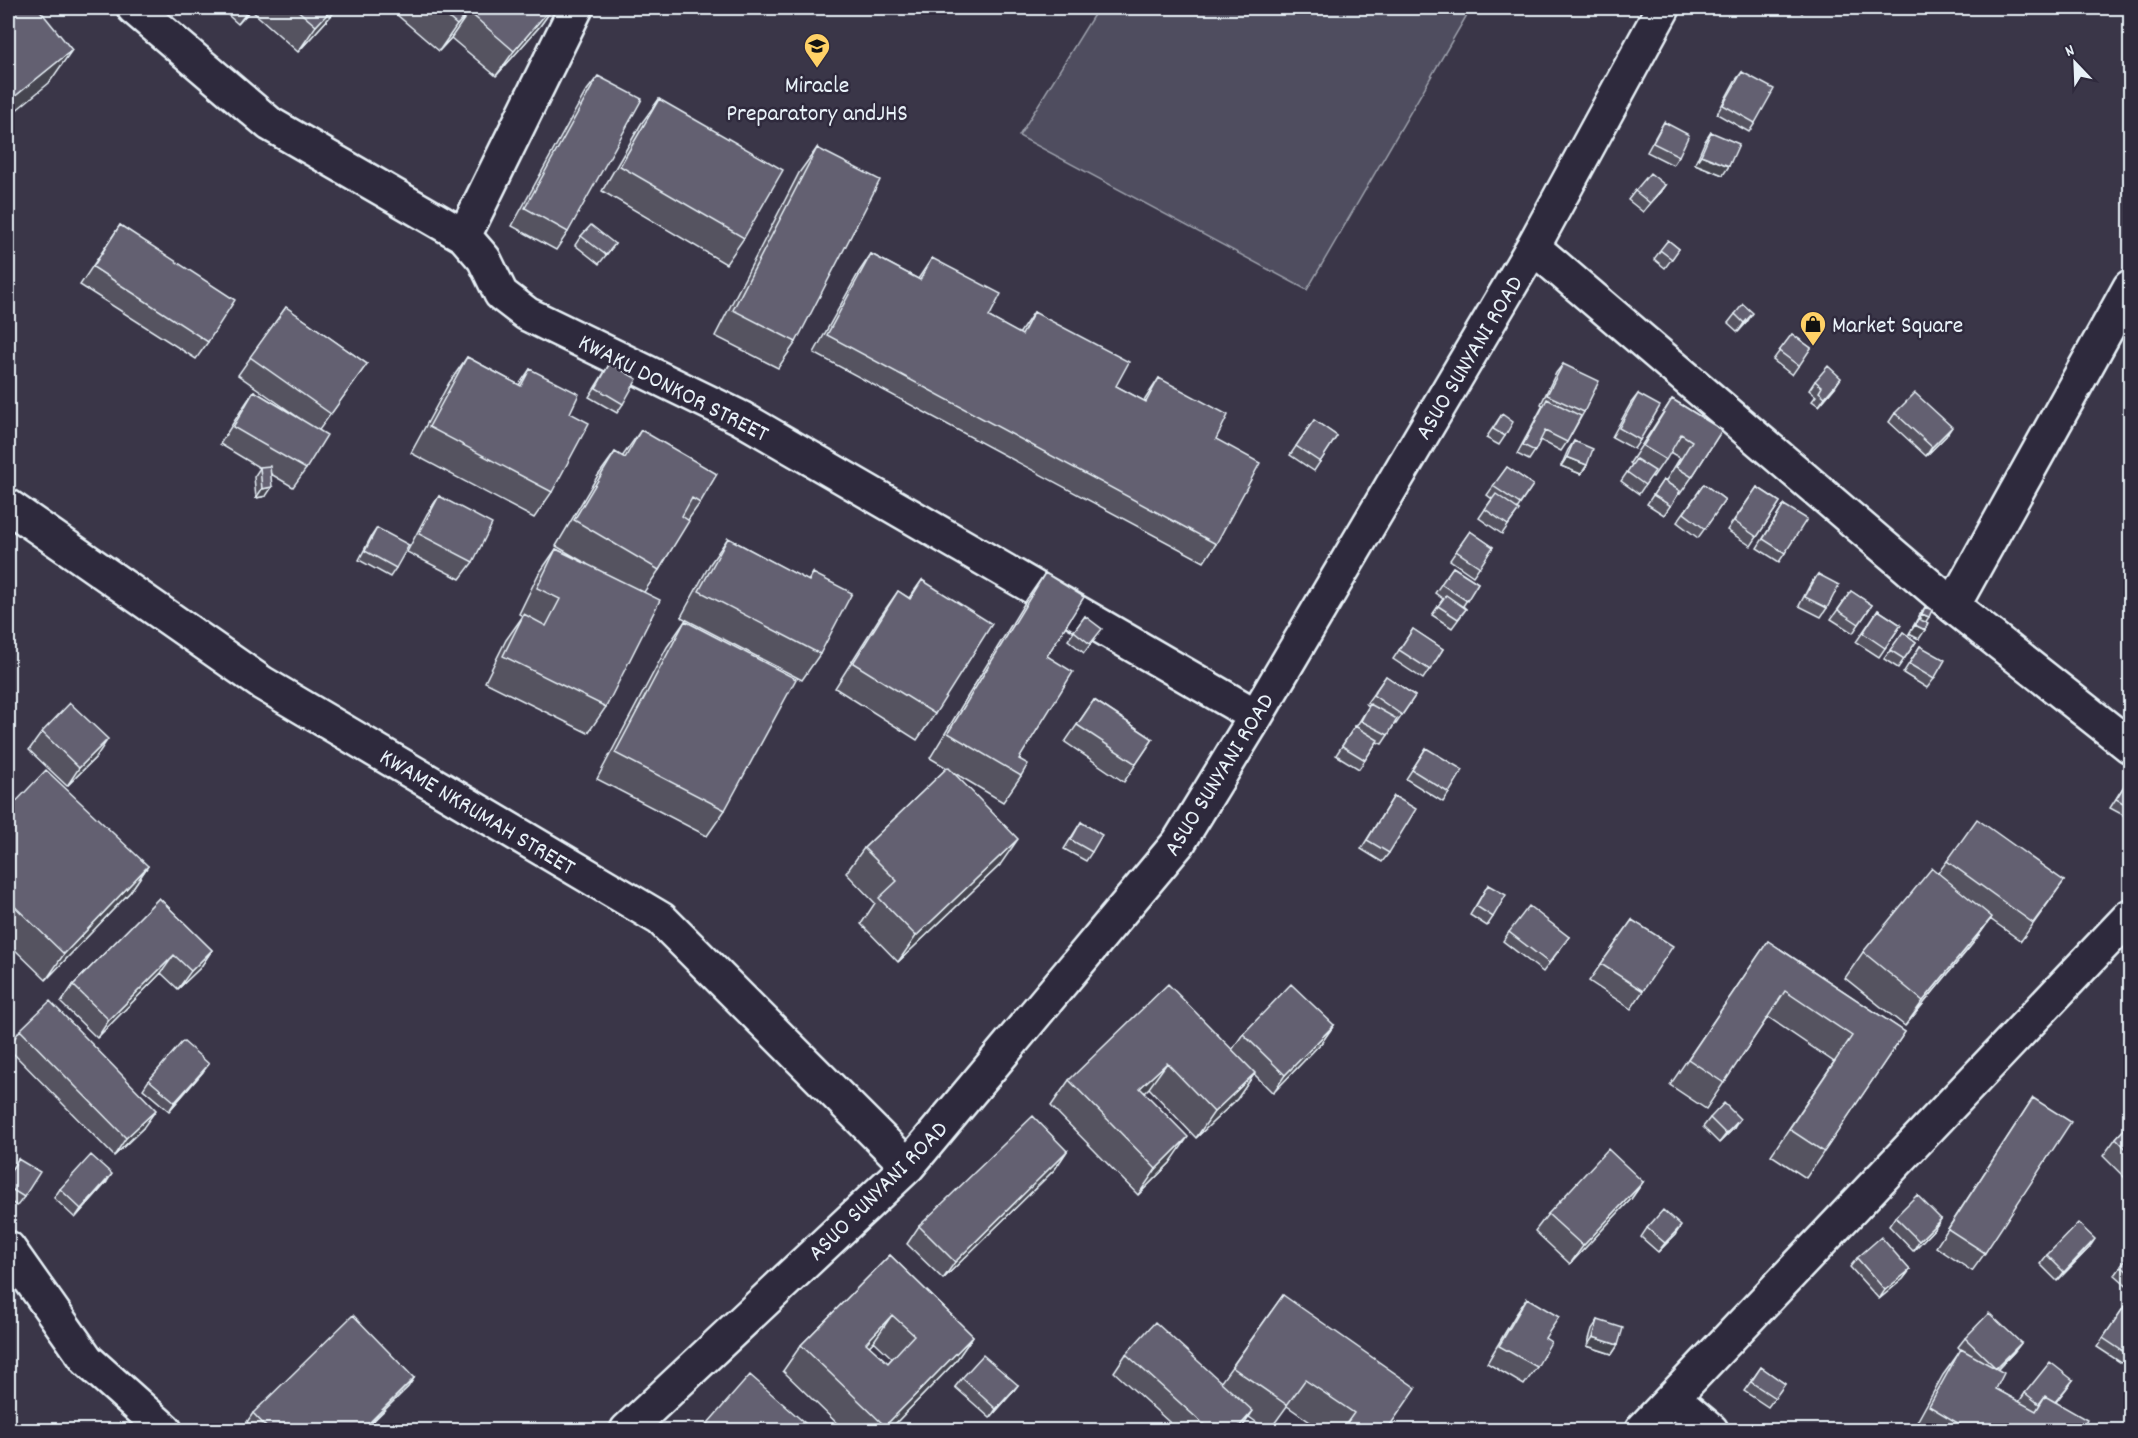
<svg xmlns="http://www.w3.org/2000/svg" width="2138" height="1438" font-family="Dekko,sans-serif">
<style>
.green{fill:#504e5f;stroke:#9ca0ac;stroke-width:1.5}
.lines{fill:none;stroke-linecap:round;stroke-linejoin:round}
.street-casing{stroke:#e8f1f8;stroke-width:38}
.street{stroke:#2f2a3d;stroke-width:33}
.wall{fill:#555361;stroke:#e8f1f8;stroke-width:1.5;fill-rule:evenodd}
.shaded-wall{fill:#45444f;stroke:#e8f1f8;stroke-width:1.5}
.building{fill:#636171;stroke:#e8f1f8;stroke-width:1.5;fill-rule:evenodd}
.labels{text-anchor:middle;stroke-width:5;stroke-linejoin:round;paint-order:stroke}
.poi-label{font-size:24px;fill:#e8f1f8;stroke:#2f2a3d}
.street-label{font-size:24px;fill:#e8f1f8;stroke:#2f2a3d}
</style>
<rect width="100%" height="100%" fill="#3a3648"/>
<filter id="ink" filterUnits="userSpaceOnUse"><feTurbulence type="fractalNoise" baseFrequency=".0167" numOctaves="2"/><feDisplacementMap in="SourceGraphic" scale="12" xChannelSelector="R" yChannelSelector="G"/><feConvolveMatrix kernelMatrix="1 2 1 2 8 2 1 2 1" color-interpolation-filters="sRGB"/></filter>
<g filter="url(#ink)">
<path class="green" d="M1098,8H1471L1307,290L1019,136Z"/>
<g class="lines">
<g class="street-casing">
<path id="street" d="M134,8L270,124L464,236L484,259L501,294L527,314L741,418L1256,716
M464,236L576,8
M1533,247L1953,606L2130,746
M8,506L262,683L661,919L908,1166
M1953,606L2130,287
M8,1248L87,1360L165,1430
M1673,1398L1711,1430
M627,1430L908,1166L1179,842L1256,716L1533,247L1663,8
M1642,1430L2130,916"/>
</g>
<use href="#street" class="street"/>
</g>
<path class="wall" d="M220,8H338L298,52L251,10L238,24Z
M389,8H553L540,26L496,76L451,38L439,51Z
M1795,8H1806L1802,13Z
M1742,72L1755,123L1749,132L1717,114L1735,81Z
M598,76L568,232L556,250L512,226L585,93Z
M659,99L744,238L726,264L602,191L641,124Z
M1664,122L1679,156L1673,165L1647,152L1658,132Z
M1711,132L1723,175L1695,164L1705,141Z
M817,148L796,342L778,368L715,336L799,173Z
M1665,185L1643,212L1628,200L1635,191Z
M120,225L208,342L196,359L80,285Z
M581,236L615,244L599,264L575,245Z
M1668,240L1679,249L1665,268L1654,259Z
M871,254L918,279L932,258L989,317L1019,334L1034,312L1116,386L1144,401L1159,378L1216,439V544L1204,562L814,353L859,272Z
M286,307L367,364L319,430L306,469L293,487L271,474L266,496L256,498L254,477L260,468L220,444L242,409L254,391L302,420L238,375Z
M1735,314L1747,322L1738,332L1728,323Z
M1792,334L1811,348L1792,375L1773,360Z
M467,357L519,385L530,369L570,413L552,492L534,518L411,453L449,383Z
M610,363L623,404L617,413L589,397Z
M1563,364L1584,412L1567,442L1561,451L1540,440L1535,451L1529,460L1517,454L1543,405L1541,404L1556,373Z
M1815,381L1835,387L1819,406L1812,401L1816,396L1809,390Z
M1638,394L1640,440L1634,449L1612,437L1631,403Z
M1672,399L1722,430L1692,477L1680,494L1679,493L1664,515L1647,504L1663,480L1665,482L1680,458L1670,452L1653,477L1651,476L1639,494L1621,481L1632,465L1630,463Z
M1895,413L1946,436L1926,456L1889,422Z
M1502,414L1505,436L1499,445L1486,438Z
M1314,420L1337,436L1314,471L1290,455Z
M641,430L700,503L688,520L659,570L644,592L606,707L588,733L485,682L506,640L523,616L519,614L538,575L556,549L587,564L556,546L597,477L615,452L622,457Z
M1574,441L1587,465L1581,474L1561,466L1568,450Z
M1507,467L1533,485L1517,509L1519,510L1502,534L1479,518L1492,499L1487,495Z
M1704,484L1725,500L1698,538L1677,522Z
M1757,487L1780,502L1751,546L1727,530Z
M439,496L473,562L460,579L407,552L427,514Z
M1784,505L1785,553L1779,562L1757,548Z
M377,528L396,568L390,577L359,560L371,537Z
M1470,531L1493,547L1473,576L1450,560Z
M728,538L808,581L813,573L820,654L802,680L681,617L710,564Z
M1453,567L1478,583L1463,606L1466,609L1452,628L1432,615L1443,599L1435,593Z
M1045,573L1047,656L1019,759L1021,776L1003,802L953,772L1000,865L898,962L861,924L875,903L846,873L864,848L947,768L930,758L1027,599Z
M1818,574L1827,608L1821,617L1799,606L1811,583Z
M922,580L935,714L917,740L835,688L880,617L898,591L909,598Z
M1851,591L1872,605L1853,633L1831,619Z
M1925,607L1926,622L1919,639L1909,634L1919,616Z
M1878,610L1901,625L1879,657L1856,642Z
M1085,616L1095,638L1084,653L1068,640Z
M685,621L725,810L707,836L597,779L667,647Z
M1413,629L1443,649L1423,679L1393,659Z
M1903,632L1916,642L1898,668L1884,659Z
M1920,646L1934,679L1927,688L1903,673Z
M1386,676L1415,696L1396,724L1395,723L1388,735L1382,744L1377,742L1359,769L1336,755L1355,726L1356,727L1369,706L1366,704Z
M1094,700L1153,739L1124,782L1065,742Z
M42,732L96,757L67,786L29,750Z
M1426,748L1449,793L1443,802L1406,779Z
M2129,778L2130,779V809L2125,816L2110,808Z
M1394,796L1389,853L1382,862L1361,849Z
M8,810L148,866L130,892L46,980L8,943Z
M1081,822L1092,852L1086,861L1064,849Z
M1947,861L2064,881L2021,941L1990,919L1974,942L1905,1026L1845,978L1863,952L1938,873Z
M1488,885L1493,917L1487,926L1470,915Z
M159,898L212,950L200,968L178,989L161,973L97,1038L61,1003L73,985Z
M1632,920L1643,991L1631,1009L1589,981Z
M1509,932L1569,937L1543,972L1503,941Z
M1768,941L1905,1032L1806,1178L1771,1155L1834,1062L1768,1017L1706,1109L1670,1085Z
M1334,1025L1322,1042L1273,1093L1254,1074L1237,1099L1196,1138L1149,1088L1144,1092L1170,1163L1138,1195L1051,1106L1069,1080L1232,1050L1243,1034Z
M20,1030L143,1128L114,1156L8,1048Z
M202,1073L169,1111L143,1089L149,1080Z
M2033,1098L1985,1253L1972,1271L1936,1247Z
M1710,1118L1734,1128L1719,1143L1703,1127Z
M2130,1123V1183L2103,1156L2116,1138Z
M1067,1151L1055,1169L943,1279L907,1244L919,1226Z
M18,1159L24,1197L17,1206L8,1200V1175Z
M1643,1182L1631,1199L1570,1264L1535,1231L1548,1214Z
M106,1183L75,1218L54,1198L60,1189Z
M1895,1217L1941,1219L1935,1228L1913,1251L1889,1226Z
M1647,1228L1675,1235L1658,1252L1641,1237Z
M2089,1248L2057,1281L2040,1264L2047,1255Z
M890,1255L973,1336L955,1362L888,1431H845L783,1371L801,1345ZM874,1341L892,1358L888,1363L869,1346Z
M2130,1255V1288L2115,1275Z
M1857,1258L1910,1270L1903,1279L1879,1299L1850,1267Z
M1283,1295L1387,1431H1323L1287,1406L1269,1431L1249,1417L1239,1431H1179L1114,1372L1126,1354L1221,1382Z
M1527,1298L1545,1338L1537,1367L1524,1385L1487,1363L1515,1316Z
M2130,1298V1367L2129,1368L2097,1347Z
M1598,1320L1618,1345L1612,1354L1587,1346L1592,1329Z
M1965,1338L2021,1343L2014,1352L1998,1369L1996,1389L2019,1402L2025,1393L2073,1380L2056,1402L2081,1431H1912L1943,1375L1961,1350L1958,1347Z
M1761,1367L1785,1384L1768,1407L1744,1391Z
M414,1378L408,1387L363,1431H255L247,1422L253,1413Z
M962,1378L1018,1385L1011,1394L990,1418L955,1387Z"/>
<path class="shaded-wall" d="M250,8H252L238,24Z
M333,8H338L298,52L316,26Z
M551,8H553L540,26L496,76L514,51Z
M469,12L451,38L439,51L457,25Z
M72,50L49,83L8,117V102Z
M1701,155L1729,166L1723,175L1695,164Z
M1665,185L1659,194L1643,212L1650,203Z
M1753,313L1747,322L1738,332L1744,323Z
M1841,378L1835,387L1819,406L1825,397Z
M1952,427L1946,436L1926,456L1932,447Z
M1567,457L1587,465L1581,474L1561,466Z
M272,487L266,496L256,498L262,489Z
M1922,614L1929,617L1923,626L1918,620Z
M1915,625L1925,630L1919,639L1909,634Z
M108,739L96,757L67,786L79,768Z
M1018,839L1000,865L898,962L916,936Z
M148,866L130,892L46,980L64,954Z
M1992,917L1974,942L1905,1026L1923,1001Z
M212,950L200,968L178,989L191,971Z
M174,955L161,973L97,1038L109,1020Z
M1334,1025L1322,1042L1273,1093L1285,1075Z
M1167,1063L1149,1088L1122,1114L1140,1088Z
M209,1064L202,1073L169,1111L175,1102Z
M1255,1073L1237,1099L1196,1138L1214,1112Z
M156,1110L143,1128L114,1156L126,1138Z
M1740,1119L1734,1128L1719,1143L1726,1134Z
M1188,1137L1170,1163L1138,1195L1156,1169Z
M1067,1151L1055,1169L943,1279L955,1262Z
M112,1174L106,1183L75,1218L81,1209Z
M1643,1182L1631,1199L1570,1264L1583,1246Z
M1941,1219L1935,1228L1913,1251L1919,1241Z
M1681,1226L1675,1235L1658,1252L1665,1243Z
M2095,1239L2089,1248L2057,1281L2064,1272Z
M1910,1270L1903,1279L1879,1299L1885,1290Z
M892,1315L874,1341L848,1368L866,1343Z
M973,1336L955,1362L888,1431H882L885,1426Z
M1593,1337L1618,1345L1612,1354L1587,1346Z
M2021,1343L2014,1352L1990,1377L1996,1368Z
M414,1378L408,1387L363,1431H361Z
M1018,1385L1011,1394L990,1418L996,1409Z
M1253,1411L1241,1429L1239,1431H1235Z"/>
<path class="building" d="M8,8H38L72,50L8,102Z
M295,8H333L316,26Z
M437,8H551L514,51L469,12L457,25Z
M1742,72L1774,89L1755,123L1723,105Z
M598,76L642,99L568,232L525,208Z
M659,99L783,170L744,238L620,166Z
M1664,122L1689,135L1679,156L1653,143Z
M1711,132L1739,144L1729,166L1701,155Z
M817,148L880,180L796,342L733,310Z
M1650,173L1665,185L1650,203L1635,191Z
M120,225L235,300L208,342L93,267Z
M591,225L615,244L606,255L581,236Z
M1668,240L1679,249L1672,259L1660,250Z
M871,254L920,280L932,258L1001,294L989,317L1022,335L1034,312L1129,362L1116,386L1146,402L1159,378L1228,415L1216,439L1260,463L1216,544L827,335Z
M1743,304L1753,313L1744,323L1735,314Z
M286,307L367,364L331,414L250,357Z
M1792,334L1811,348L1799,366L1779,351Z
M467,357L521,386L530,369L579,394L570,413L589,423L552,492L429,427Z
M610,363L637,379L623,404L596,388Z
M1563,364L1599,381L1584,412L1547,395Z
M1828,366L1841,378L1825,397L1819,392L1822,387L1815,381Z
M254,391L327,435L306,469L233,427Z
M1915,393L1952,427L1932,447L1895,413Z
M1638,394L1660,406L1640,440L1619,428Z
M1547,399L1581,416L1567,442L1545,431L1535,451L1523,445Z
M1672,399L1722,430L1692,477L1676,467L1692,441L1681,434L1666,460L1643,446Z
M1502,414L1513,422L1505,436L1493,429Z
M1314,420L1337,436L1320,462L1296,446Z
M641,430L717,474L700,503L692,498L682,516L689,521L659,570L574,520L615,452L625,458Z
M1574,441L1593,449L1587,465L1567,457Z
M1636,459L1655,471L1645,485L1627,472Z
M270,466L272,487L262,489L260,467Z
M1507,467L1533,485L1520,504L1493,486Z
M1663,480L1680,491L1671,506L1653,495Z
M1704,484L1725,500L1705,529L1684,513Z
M1757,487L1780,502L1757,537L1734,521Z
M1496,494L1519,510L1508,525L1485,509Z
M439,496L492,524L473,562L419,534Z
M1784,505L1807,519L1785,553L1763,539Z
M377,528L409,545L396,568L365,551Z
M1470,531L1493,547L1480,567L1456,551Z
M728,538L809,581L813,573L852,593L820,654L699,591Z
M556,549L660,600L606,707L503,656L524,614L546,626L560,599L537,588Z
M8,562L12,566L8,572Z
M1453,567L1478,583L1467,601L1441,584Z
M1045,573L1084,597L1047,656L1073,672L1019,759L1028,764L1021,776L948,733Z
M1818,574L1839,585L1827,608L1805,597Z
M922,580L992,624L935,714L853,663L898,591L910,599Z
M1851,591L1872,605L1859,624L1838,610Z
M1446,595L1466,609L1458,619L1438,606Z
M1925,607L1932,610L1929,617L1922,614Z
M1878,610L1901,625L1885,648L1863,633Z
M1085,616L1102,629L1090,644L1074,631Z
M1918,619L1928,623L1925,630L1915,625Z
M685,621L796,679L725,810L615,753Z
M1413,629L1443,649L1430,670L1399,650Z
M1903,632L1916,642L1904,659L1890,650Z
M1920,646L1945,660L1934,679L1909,664Z
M1386,676L1415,696L1402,715L1373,695Z
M1094,700L1153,739L1136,764L1077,725Z
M70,703L108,739L79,768L42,732Z
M1370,704L1397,719L1388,735L1361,721Z
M1355,726L1378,740L1365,760L1342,746Z
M1426,748L1463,770L1449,793L1412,770Z
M948,767L1018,839L916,936L879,898L897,881L864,848Z
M46,770L148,866L64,954L8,900V810Z
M2129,778L2130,779V807L2116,799Z
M1394,796L1416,809L1389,853L1367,840Z
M1977,819L2064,881L2033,923L1947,861Z
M1081,822L1102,835L1092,852L1071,840Z
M1932,868L1992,917L1923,1001L1863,952Z
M1488,885L1506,895L1493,917L1476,906Z
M159,898L212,950L191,971L174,955L109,1020L73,985Z
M1529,906L1569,937L1549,963L1509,932Z
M1632,920L1673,946L1643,991L1601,964Z
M1768,941L1905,1032L1824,1152L1789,1129L1852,1036L1785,991L1724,1083L1688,1059Z
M8,965L13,970L8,975Z
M1168,984L1255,1073L1214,1112L1167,1063L1140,1088L1188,1137L1156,1169L1069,1080Z
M1291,984L1334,1025L1285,1075L1243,1034Z
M50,1001L156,1110L126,1138L20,1030Z
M183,1041L209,1064L175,1102L149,1080Z
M2033,1098L2071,1122L1985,1253L1948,1229Z
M1724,1103L1740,1119L1726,1134L1710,1118Z
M1033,1116L1067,1151L955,1262L919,1226Z
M2130,1123V1153L2116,1138Z
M1608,1149L1643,1182L1583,1246L1548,1214Z
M91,1155L112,1174L81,1209L60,1189Z
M18,1159L40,1172L24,1197L8,1187V1176Z
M1917,1195L1941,1219L1919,1241L1895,1217Z
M1663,1210L1681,1226L1665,1243L1647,1228Z
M2078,1223L2095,1239L2064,1272L2047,1255Z
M1881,1237L1910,1270L1885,1290L1857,1258Z
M890,1255L973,1336L885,1426L801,1345ZM892,1315L914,1335L888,1363L866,1343Z
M2130,1255V1274L2121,1266Z
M1283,1295L1416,1388L1386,1431H1341L1354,1413L1305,1380L1287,1405L1232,1367Z
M1527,1298L1559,1317L1545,1338L1551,1342L1537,1367L1499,1346Z
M2130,1298V1356L2103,1338Z
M1989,1313L2021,1343L1996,1368L1965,1338Z
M353,1315L414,1378L361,1431H270L253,1413Z
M1598,1320L1623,1328L1618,1345L1593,1337Z
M1155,1322L1253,1411L1235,1431H1211L1126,1354Z
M1961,1349L2004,1373L1996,1389L2036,1411L2045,1396L2087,1420L2081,1431H1971L1929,1406Z
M983,1355L1018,1385L996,1409L962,1378Z
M2050,1362L2073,1380L2055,1402L2045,1396L2039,1404L2025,1393Z
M1761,1367L1785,1384L1775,1398L1751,1382Z
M750,1375L814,1431H701Z"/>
</g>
<defs>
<g id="school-pin" transform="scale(1.35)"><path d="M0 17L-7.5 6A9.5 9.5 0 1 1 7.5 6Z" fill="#ffd166" stroke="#2f2a3d"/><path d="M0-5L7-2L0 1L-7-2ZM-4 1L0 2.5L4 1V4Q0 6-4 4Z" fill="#111"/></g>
<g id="shop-pin" transform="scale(1.35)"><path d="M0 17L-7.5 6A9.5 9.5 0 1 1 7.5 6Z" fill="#ffd166" stroke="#2f2a3d"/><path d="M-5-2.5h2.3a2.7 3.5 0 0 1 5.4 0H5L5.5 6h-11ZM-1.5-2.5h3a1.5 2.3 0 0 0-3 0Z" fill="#111"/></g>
</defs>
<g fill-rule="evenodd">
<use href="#school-pin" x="817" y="46"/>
<use href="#shop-pin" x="1813" y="324"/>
</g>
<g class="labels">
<g class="poi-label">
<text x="817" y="92">Miracle<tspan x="817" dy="28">Preparatory andJHS</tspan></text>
<text x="1832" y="332" text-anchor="start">Market Square</text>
</g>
<g class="street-label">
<text transform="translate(1468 357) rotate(-59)" y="8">ASUO SUNYANI ROAD</text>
<text transform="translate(674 387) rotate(27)" y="8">KWAKU DONKOR STREET</text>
<text transform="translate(1218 774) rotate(-58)" y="8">ASUO SUNYANI ROAD</text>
<text transform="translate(478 811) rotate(31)" y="8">KWAME NKRUMAH STREET</text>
<text transform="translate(877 1190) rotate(-45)" y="8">ASUO SUNYANI ROAD</text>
</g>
</g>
<rect width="2138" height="1438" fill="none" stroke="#2f2a3d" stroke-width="30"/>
<rect x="15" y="15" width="2108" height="1408" fill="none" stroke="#e8f1f8" stroke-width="2" filter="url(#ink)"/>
<g transform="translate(2075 63) rotate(337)" stroke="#2f2a3d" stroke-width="4.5" paint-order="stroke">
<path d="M0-4.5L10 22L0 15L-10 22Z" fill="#e8f1f8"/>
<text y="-9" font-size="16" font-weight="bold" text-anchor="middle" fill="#e8f1f8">N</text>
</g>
</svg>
